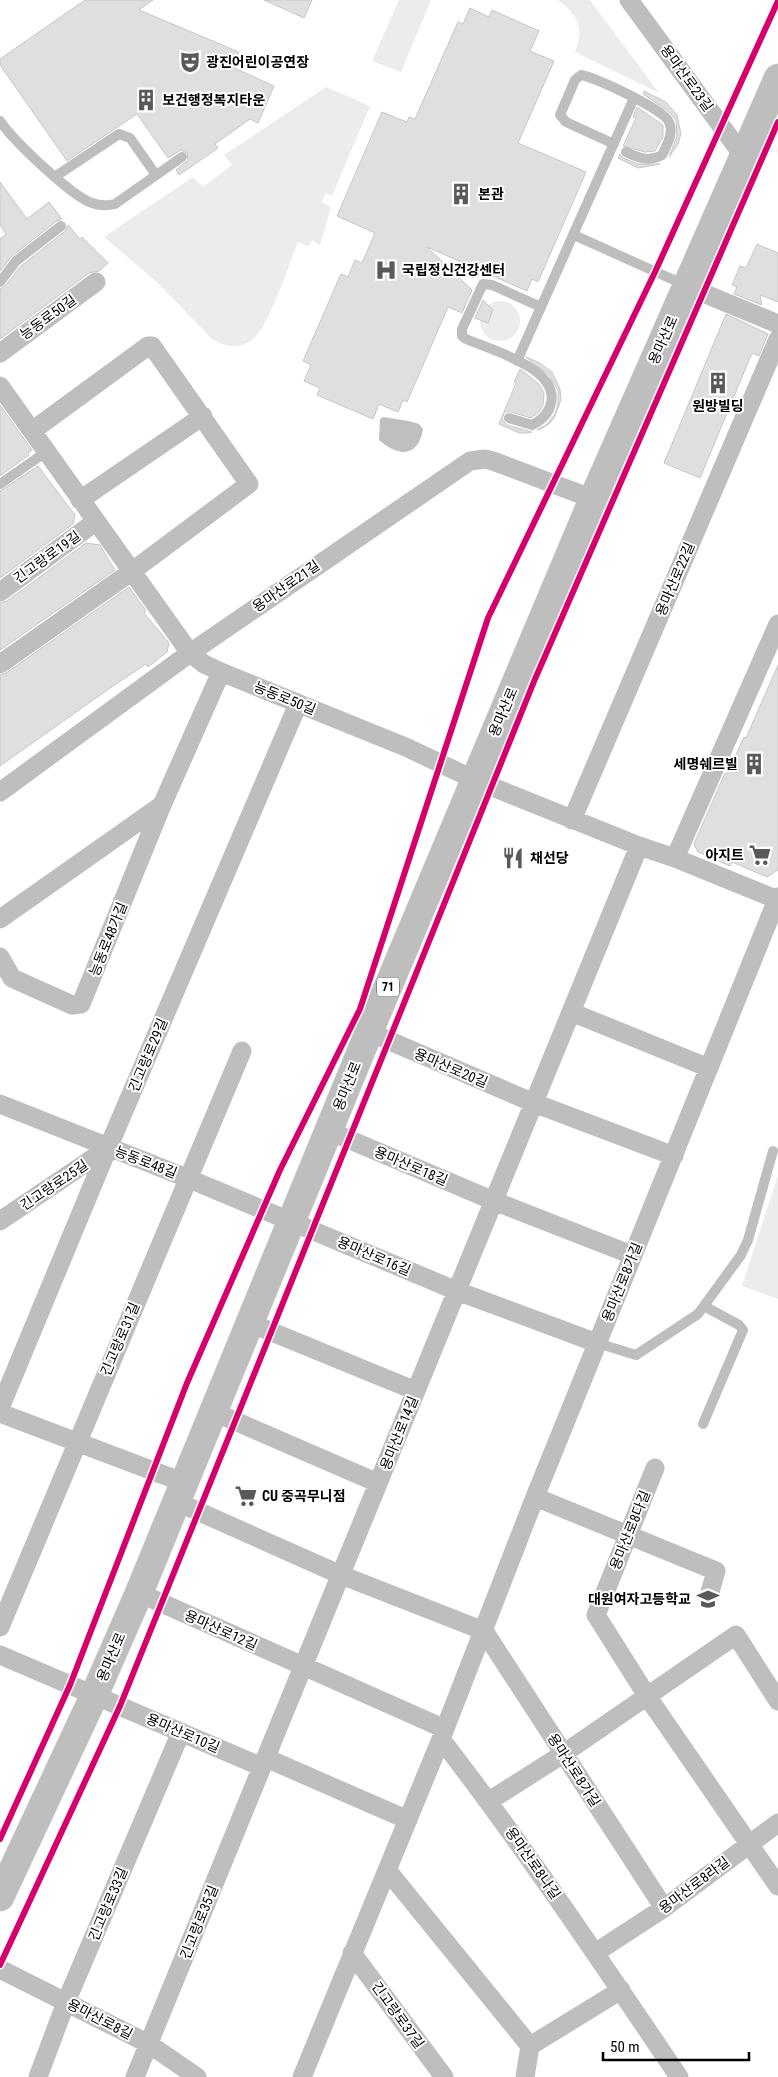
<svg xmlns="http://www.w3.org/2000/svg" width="778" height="2077" font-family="'Roboto Condensed','Noto Sans KR',sans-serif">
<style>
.green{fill:#ececec}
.water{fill:#bfbfbf}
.building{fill:#dfdfdf;stroke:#c7c7c7}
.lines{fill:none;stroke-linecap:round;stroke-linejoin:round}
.primary-casing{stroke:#dbdbdb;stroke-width:29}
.lane{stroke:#bebebe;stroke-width:10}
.street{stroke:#bebebe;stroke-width:19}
.primary{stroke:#bebebe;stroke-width:28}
.cycleway-casing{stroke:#fff;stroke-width:9}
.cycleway{stroke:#d6006c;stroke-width:6}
.labels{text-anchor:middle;stroke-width:4;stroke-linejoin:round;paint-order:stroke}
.shield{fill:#fff;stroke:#4c4c4c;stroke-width:1}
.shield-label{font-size:12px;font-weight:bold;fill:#000}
.poi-label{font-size:14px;font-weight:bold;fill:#000;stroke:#fff;text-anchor:start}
.street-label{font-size:14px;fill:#000;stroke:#fff}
</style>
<rect width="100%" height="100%" fill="#fff"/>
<path class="green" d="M399,0H431L401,72L372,61Z
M558,0H590L659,93L575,52C584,28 579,16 558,0Z
M326,87L370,106L332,196L326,193L321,202L331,207L320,245L312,240L308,246L298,242C289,264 269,327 252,340C239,350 225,347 212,339L158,283L104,237L193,177L203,187L232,165L224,155Z
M480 321a20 20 0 1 1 40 0a20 20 0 1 1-40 0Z
M778,1175V1299L742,1286Z"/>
<path class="water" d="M383,417L409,421L419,424L423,429C418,459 397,456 379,440L380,419Z"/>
<path class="building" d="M85,0H153L139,10L239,52L232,67L274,86L258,123L250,119L215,144L218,148L179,175L176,170L188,160L187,153L181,150L168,158L137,114L67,161L0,65V59Z
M264,0H312L304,18Z
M470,8L489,17L492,10L539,31L530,51L554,61L518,143L586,172L538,282L532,279L527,291L427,247L472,290L462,313L448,307L407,402L403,400L398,412L379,404L373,419L317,395L320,388L304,381L311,365L303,361L341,274L348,277L355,260L362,263L375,233L337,216L382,112L407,122L409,117L415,119L458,22L463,24Z
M644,91L666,102L677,115L681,134L678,144L669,157L677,136L676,120L668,111L643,94Z
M637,107L663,125V137L655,151L645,152L623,146L636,118L633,117Z
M620,154L623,158L638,164H660L638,168L618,158Z
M0,182L27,219L49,202L62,219L57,221L12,256L0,271V239L6,234L0,225Z
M68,225L80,239L82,237L108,263L99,271L89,273L0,339V289L5,286L21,266L65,231Z
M757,244L778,253V302L760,295L762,305L734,294L737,287L732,285L740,266L746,268Z
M483,300L493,310L488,323L475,318Z
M726,314L768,334L759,356L752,353L700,478L664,463Z
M526,357L540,363L552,372L560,389L561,400L554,418L549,424L541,429L537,430L547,424L555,414L558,404V390L549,375Z
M520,369L539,384L544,393L543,405L539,412L531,418L508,411L504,413L502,419L507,425L532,432L528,433H519L499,424L516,383L514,382Z
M0,405L32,450L28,453L29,455L0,476Z
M38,466L75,515L73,524L0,578V491Z
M86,543L100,545L115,570L0,650V603L7,601Z
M129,587L146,611L144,613L169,643L167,652L148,667L146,664L113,686L0,766V675L6,673Z
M778,665V870L767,877L732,862L730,866L698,852L694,844L725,773L727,774L744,737L746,738Z"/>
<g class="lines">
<g class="primary-casing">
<path id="primary" d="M0,1897L94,1696L139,1593L369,1032L593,499L778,78"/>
</g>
<path class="lane" d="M0,121C13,140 71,196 92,203C100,206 107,206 115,204L182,157
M614,144L566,122L560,115L575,80L581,75C596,78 664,109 669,122C674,133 667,145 662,155C650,162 638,158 626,152
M56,176L119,134L130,138L156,175
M574,235L685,285
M0,282L16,261L61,226
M517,361L634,98
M509,418L532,425C542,420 549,414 551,403C559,368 491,350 466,339L462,336V329L483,284L492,285L541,307
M0,484L46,452
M597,1343L636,1355L698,1314L741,1255L748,1240L773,1151
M703,1424L743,1330L739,1325L704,1306"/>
<path class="street" d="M629,0L744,157
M686,286L778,324
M0,353L96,282
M0,386L190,653L204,664L221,672L408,748L475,780L639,846L675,858L778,900
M80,500L203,416
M0,592L95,522
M0,664L131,572L249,484L152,346H148L32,431
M0,792L190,653L470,461L485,459L493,461L593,499
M572,820L778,339
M675,858L778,624
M0,919L162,805
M0,957L12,978L72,1005L81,1004L162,805L221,672
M571,1012L709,1068
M369,1032L534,1103L674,1156
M0,1104L187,1178L457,1291L597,1343
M329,1131L494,1201L632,1255
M0,1221L108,1148
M250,1323L416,1391
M0,1408L108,1148L298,704
M214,1412L378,1483
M0,1413L185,1483
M655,1468L596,1615L647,1696L778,1886
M535,1497L716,1571L708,1599
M177,1502L341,1575L484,1631L664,1908
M139,1593L445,1729
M0,1627L242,1051
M0,1655L262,1767
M441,1739C525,1848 602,1963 679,2077
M266,1758L408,1820
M489,1801L563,1754L736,1635L778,1701
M387,1870L530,2046L525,2077
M352,1953L444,2077
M595,1953L664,1908L778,1823
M0,1969L149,2044L197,2077
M530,2046L621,1990
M38,2077L66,2002L181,1732
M135,2077L639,846
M302,2077L441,1739L535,1497L778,897"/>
<use href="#primary" class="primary"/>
<g class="cycleway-casing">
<path id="cycleway" d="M0,1839L70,1685L187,1383L280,1170L360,1009L488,618L655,272L778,1
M0,1965L120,1706L535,679L778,122"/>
</g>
<use href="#cycleway" class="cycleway"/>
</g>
<defs>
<g id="theatre-bare" transform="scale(1.725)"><path d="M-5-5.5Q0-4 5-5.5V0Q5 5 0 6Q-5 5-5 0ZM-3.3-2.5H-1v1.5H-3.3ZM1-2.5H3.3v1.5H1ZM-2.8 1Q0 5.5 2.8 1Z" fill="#595959" stroke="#fff" stroke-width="2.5" paint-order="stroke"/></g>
<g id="building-bare" transform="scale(1.725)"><path d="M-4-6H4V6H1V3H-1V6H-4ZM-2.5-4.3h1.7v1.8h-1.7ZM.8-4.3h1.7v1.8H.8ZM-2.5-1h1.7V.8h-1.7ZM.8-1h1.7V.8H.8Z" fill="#595959" stroke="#fff" stroke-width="2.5" paint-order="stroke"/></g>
<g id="hospital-bare" transform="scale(1.725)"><path d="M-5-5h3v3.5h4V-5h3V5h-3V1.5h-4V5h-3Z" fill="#595959" stroke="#fff" stroke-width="2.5" paint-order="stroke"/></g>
<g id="supermarket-bare" transform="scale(1.725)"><path d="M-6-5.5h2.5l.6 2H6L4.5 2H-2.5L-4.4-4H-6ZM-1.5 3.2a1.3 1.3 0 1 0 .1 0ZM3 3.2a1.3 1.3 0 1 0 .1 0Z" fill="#595959" stroke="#fff" stroke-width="2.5" paint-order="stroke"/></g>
<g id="restaurant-bare" transform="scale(1.725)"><path d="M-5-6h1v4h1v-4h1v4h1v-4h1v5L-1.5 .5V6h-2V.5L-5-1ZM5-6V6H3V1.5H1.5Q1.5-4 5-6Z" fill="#595959" stroke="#fff" stroke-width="2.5" paint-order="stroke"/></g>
<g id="school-bare" transform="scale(1.725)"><path d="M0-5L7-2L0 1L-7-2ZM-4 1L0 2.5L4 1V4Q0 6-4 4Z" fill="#595959" stroke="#fff" stroke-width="2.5" paint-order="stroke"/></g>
</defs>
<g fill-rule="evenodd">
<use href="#theatre-bare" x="190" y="62"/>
<use href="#building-bare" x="146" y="100"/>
<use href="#building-bare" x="461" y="194"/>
<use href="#hospital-bare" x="386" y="270"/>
<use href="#building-bare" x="718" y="383"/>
<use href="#building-bare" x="754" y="764"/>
<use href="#supermarket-bare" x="760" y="855"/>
<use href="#restaurant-bare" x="513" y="858"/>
<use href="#supermarket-bare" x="246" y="1496"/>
<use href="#school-bare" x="708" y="1599"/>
</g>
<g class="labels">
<rect class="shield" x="377" y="977.5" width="22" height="19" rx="4"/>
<g class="shield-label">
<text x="388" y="991">71</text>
</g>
<g class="poi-label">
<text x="206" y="67">광진어린이공연장</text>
<text x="162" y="105">보건행정복지타운</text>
<text x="478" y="199">본관</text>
<text x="402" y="275">국립정신건강센터</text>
<text x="718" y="411" text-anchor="middle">원방빌딩</text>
<text x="738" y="769" text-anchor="end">세명쉐르빌</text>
<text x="744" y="860" text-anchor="end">아지트</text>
<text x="530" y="863">채선당</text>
<text x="262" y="1501">CU 중곡무니점</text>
<text x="691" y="1604" text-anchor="end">대원여자고등학교</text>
</g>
<g class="street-label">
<text transform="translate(687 78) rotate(54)" y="5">용마산로23길</text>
<text transform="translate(48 317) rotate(-36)" y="5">능동로50길</text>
<text transform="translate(663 340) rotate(-66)" y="5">용마산로</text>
<text transform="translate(47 557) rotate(-36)" y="5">긴고랑로19길</text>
<text transform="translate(675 579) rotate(-67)" y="5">용마산로22길</text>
<text transform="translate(286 586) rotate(-35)" y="5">용마산로21길</text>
<text transform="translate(285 698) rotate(22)" y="5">능동로50길</text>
<text transform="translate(503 712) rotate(-67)" y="5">용마산로</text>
<text transform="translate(108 939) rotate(-68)" y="5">능동로48가길</text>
<text transform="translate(148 1055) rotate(-67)" y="5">긴고랑로29길</text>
<text transform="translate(451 1068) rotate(23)" y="5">용마산로20길</text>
<text transform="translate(347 1086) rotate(-68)" y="5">용마산로</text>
<text transform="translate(146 1162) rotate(21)" y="5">능동로48길</text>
<text transform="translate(411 1166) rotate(23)" y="5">용마산로18길</text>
<text transform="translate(54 1185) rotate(-34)" y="5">긴고랑로25길</text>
<text transform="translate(374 1256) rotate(23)" y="5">용마산로16길</text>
<text transform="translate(622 1282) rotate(-68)" y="5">용마산로8가길</text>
<text transform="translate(120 1339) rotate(-67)" y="5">긴고랑로31길</text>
<text transform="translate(399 1433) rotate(-68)" y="5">용마산로14길</text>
<text transform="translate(630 1530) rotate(-68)" y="5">용마산로8다길</text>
<text transform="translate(221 1630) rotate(24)" y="5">용마산로12길</text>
<text transform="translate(111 1657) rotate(-67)" y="5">용마산로</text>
<text transform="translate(183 1733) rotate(23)" y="5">용마산로10길</text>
<text transform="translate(574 1770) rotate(57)" y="5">용마산로8가길</text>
<text transform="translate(533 1863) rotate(55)" y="5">용마산로8나길</text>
<text transform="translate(694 1885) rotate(-37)" y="5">용마산로8라길</text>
<text transform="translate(108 1904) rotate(-67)" y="5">긴고랑로33길</text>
<text transform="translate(199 1922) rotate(-68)" y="5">긴고랑로35길</text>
<text transform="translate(398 2015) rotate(54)" y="5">긴고랑로37길</text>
<text transform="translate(100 2019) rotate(27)" y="5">용마산로8길</text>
</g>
</g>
<path d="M603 2052v8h146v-8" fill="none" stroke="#000000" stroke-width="2.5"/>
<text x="610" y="2052" font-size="15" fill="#000000" stroke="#ffffff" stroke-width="4" paint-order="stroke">50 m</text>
</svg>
